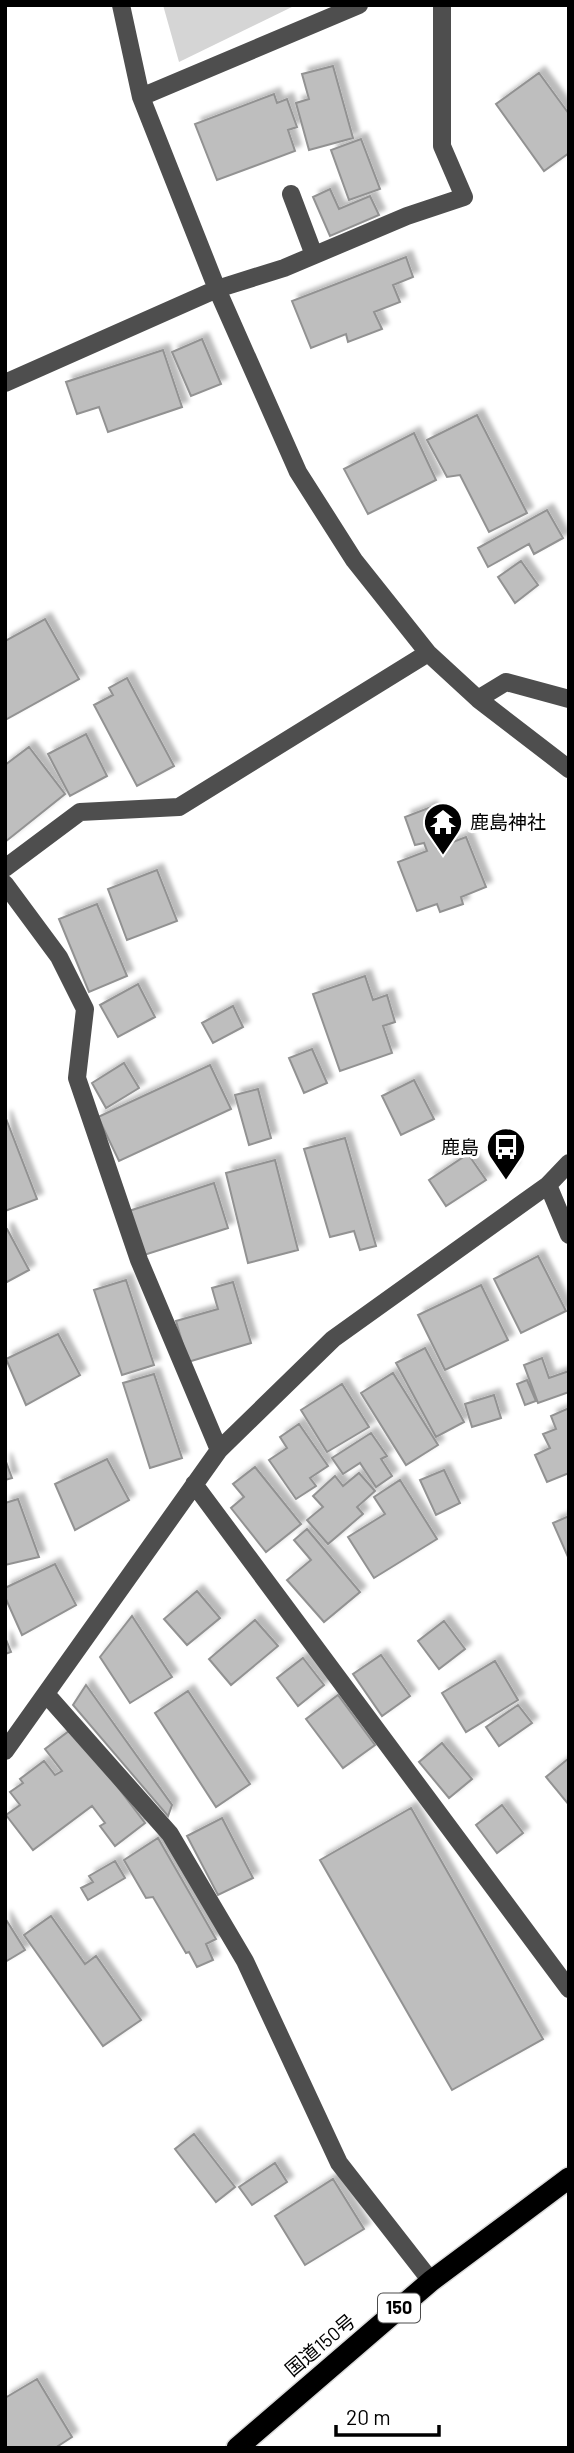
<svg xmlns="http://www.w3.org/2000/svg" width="574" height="2453" font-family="Barlow,'Noto Sans JP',sans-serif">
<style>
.green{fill:#d5d5d5}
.building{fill:#bebebe;stroke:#929292;stroke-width:2;filter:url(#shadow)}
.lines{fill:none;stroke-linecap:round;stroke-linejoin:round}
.highway-casing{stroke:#dbdbdb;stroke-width:24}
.minor{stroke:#4e4e4e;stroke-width:18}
.highway{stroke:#000;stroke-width:21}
.labels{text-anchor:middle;stroke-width:6;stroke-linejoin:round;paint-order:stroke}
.shield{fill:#fff;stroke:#4c4c4c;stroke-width:2}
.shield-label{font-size:18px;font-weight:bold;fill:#000}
.poi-label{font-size:19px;fill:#000;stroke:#fff;text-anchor:start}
.street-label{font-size:19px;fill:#000;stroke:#fff}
</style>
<defs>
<filter id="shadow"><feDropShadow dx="6" dy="-6" stdDeviation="2" flood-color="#0004"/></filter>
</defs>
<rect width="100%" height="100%" fill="#fff"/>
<path class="green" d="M163,5H296L179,62Z"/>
<path class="building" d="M333,66L353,138L309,150L296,103L309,99L302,74Z
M539,73L569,114V153L544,171L496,104Z
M274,94L277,103L287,99L297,127L288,130L295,151L217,180L195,124Z
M361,139L380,189L349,200L331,150Z
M330,189L339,209L370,196L379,215L330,236L313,197Z
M406,257L413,277L393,285L400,302L374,312L382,329L348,342L346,334L311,348L292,301Z
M202,339L221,384L191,396L172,352Z
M163,350L182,407L108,432L99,407L77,414L66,382Z
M477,415L527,513L489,532L460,475L447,477L427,440Z
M414,433L436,480L368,514L344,469Z
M547,510L563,538L534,554L529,544L488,567L478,548Z
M521,561L538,585L515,603L498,577Z
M45,619L79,679L5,720V641Z
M127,678L174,766L137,786L94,705L113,695L109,688Z
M86,734L107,776L70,796L48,754Z
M29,747L65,794L5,842V765Z
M431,807L441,835L433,838L437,848L466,837L486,887L461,897L463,904L440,912L437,904L417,911L398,862L427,851L424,843L415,845L405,817Z
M157,870L177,921L127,940L108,889Z
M97,904L127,976L89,992L59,919Z
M365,976L373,1000L387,995L395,1022L383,1026L392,1053L340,1071L313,994Z
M138,984L155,1017L118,1037L100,1005Z
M233,1006L243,1027L213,1043L202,1023Z
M312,1049L327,1083L304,1093L289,1058Z
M124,1063L139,1088L106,1108L92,1083Z
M210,1065L231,1109L119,1161L98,1117Z
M414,1080L434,1119L401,1135L382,1096Z
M258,1089L271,1138L249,1145L235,1095Z
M5,1116L37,1199L5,1211Z
M345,1138L376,1246L360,1250L354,1231L330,1237L304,1149Z
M468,1154L486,1180L446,1206L429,1180Z
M505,1158L513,1167L505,1175L497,1165Z
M275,1160L298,1250L248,1263L226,1173Z
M214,1183L228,1228L144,1255L129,1211Z
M7,1229L29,1270L5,1283V1230Z
M538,1256L566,1311L521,1333L494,1279Z
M126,1280L154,1365L122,1375L94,1290Z
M233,1282L251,1343L188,1362L176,1321L218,1309L212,1288Z
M481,1285L508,1340L445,1370L418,1315Z
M58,1334L80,1375L26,1405L6,1359Z
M425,1348L464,1422L436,1437L396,1363Z
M542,1358L549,1378L569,1371V1392L538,1403L524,1365Z
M393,1373L438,1445L406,1465L361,1393Z
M154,1374L182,1458L150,1468L123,1383Z
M527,1380L536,1401L525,1405L517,1384Z
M342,1384L369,1427L327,1452L301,1410Z
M494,1395L501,1418L472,1427L465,1404Z
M569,1408V1473L547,1482L535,1455L550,1448L543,1434L556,1429L551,1416Z
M299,1424L328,1466L310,1478L316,1486L296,1499L269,1460L287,1448L280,1437Z
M371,1433L387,1456L381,1459L392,1476L376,1487L360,1463L343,1474L332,1458Z
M5,1459L12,1478L5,1480Z
M107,1459L129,1500L75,1530L55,1484Z
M255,1467L301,1524L266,1552L231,1508L244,1497L233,1484Z
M444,1470L460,1503L436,1515L420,1480Z
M359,1473L375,1491L357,1507L363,1514L328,1544L307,1520L323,1507L313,1496L335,1476L343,1486Z
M400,1480L437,1539L374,1578L348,1537L385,1514L374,1497Z
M18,1499L39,1557L5,1565V1503Z
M569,1516V1557H568L553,1523Z
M307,1529L360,1592L324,1622L287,1580L311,1560L294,1540Z
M55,1564L76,1605L22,1635L5,1597V1588Z
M197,1591L220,1618L187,1645L164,1619Z
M132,1616L172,1677L130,1703L100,1657Z
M255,1620L278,1646L231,1685L209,1659Z
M444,1621L465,1649L439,1669L418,1641Z
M5,1637L11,1652L5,1654Z
M381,1655L410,1696L382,1716L353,1674Z
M303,1658L324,1685L298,1706L277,1678Z
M495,1661L518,1700L466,1732L442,1693Z
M86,1685L172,1805L168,1816L73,1705Z
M188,1691L250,1784L216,1807L155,1713Z
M338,1695L375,1745L343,1768L306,1719Z
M518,1705L532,1723L499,1746L486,1727Z
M73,1728L145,1823L115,1846L100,1826L105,1823L92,1806L33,1850L6,1815L20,1805L10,1792L23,1783L20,1779L44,1761L55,1775L62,1771L45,1749Z
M442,1743L472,1779L449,1798L419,1762Z
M569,1758V1805L546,1777Z
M502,1805L523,1833L497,1853L476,1825Z
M411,1808L543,2039L452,2090L320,1860Z
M222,1818L253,1878L218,1895L187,1836Z
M158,1838L216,1939L206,1944L213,1960L197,1967L189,1952L186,1953L153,1897L146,1898L124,1860Z
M115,1861L125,1878L88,1900L81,1888L93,1882L89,1876Z
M51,1916L85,1964L96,1956L141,2020L103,2046L24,1935Z
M5,1918L25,1950L5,1962Z
M194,2134L235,2187L216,2202L175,2149Z
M275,2163L287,2182L252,2205L239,2187Z
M333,2179L364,2229L305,2265L275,2216Z
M37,2379L72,2437L55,2448H5V2398Z"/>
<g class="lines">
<g class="highway-casing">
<path id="highway" d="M237,2448L431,2281L569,2178"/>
</g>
<path class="minor" d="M121,5L141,97L217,289L298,472L354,560L428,653L478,699L569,769
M141,97L359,5
M291,194L314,255
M5,383L217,289L284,268L407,216L464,197L442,146V5
M478,699L506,682L569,699
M5,868L80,812L179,807L428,653
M5,884L59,957L85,1009L77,1078L139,1260L219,1450
M548,1185L569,1235
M194,1484L569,1989
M47,1695L170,1834L245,1961L339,2163L431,2281
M5,1751L219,1450L333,1339L548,1185L569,1163"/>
<use href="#highway" class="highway"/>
</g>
<defs>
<g id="temple-pin" transform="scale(2.0125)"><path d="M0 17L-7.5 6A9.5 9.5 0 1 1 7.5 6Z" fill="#000" stroke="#fff"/><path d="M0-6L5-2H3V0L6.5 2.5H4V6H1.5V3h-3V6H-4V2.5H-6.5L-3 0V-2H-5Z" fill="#fff"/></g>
<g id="bus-pin" transform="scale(2.0125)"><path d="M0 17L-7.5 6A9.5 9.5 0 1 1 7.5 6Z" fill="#000" stroke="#fff"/><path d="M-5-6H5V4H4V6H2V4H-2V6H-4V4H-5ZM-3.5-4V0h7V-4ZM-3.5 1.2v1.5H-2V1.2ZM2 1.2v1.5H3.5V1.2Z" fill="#fff"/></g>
</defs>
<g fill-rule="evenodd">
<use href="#temple-pin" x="443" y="822"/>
<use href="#bus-pin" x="506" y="1147"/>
</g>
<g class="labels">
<rect class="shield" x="378" y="2293.5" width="42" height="29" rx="5"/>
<g class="shield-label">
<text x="399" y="2314">150</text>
</g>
<g class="poi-label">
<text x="470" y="829">鹿島神社</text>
<text x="479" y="1154" text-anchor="end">鹿島</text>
</g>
<g class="street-label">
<text transform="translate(320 2345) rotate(-40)" y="7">国道150号</text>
</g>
</g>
<rect width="574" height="2453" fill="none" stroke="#000000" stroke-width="14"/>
<path d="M336 2425v10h103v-10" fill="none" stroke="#000000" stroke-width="3.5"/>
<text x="346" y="2425" font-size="21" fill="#000000" stroke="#ffffff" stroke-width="5" paint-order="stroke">20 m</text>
</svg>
